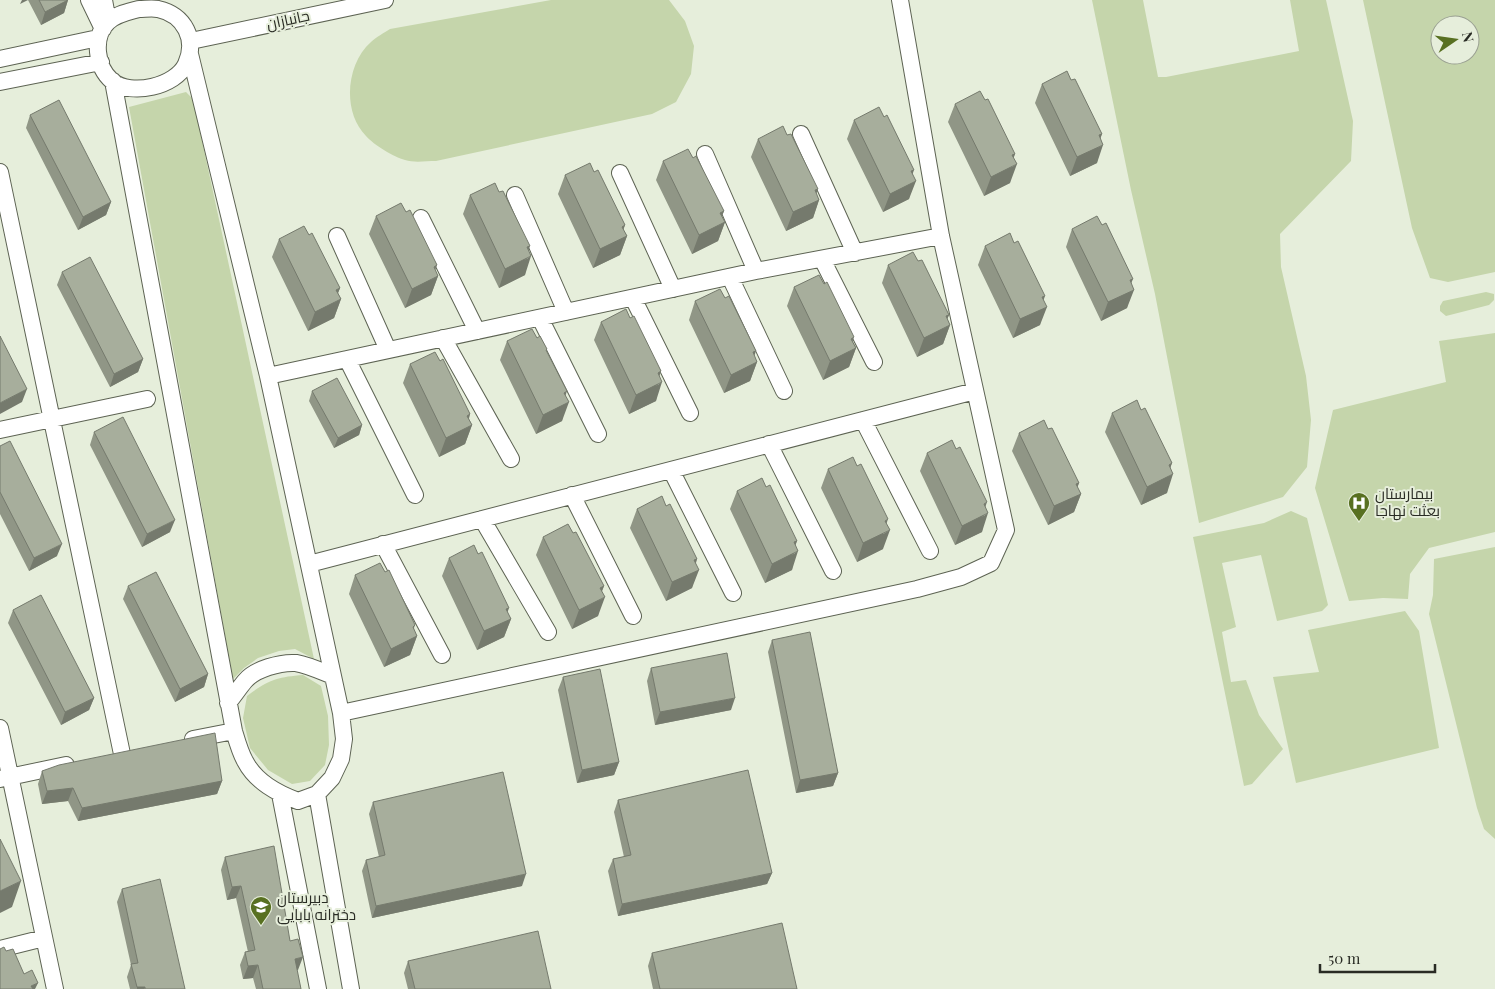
<svg xmlns="http://www.w3.org/2000/svg" width="1495" height="989" font-family="'Playfair Display',Cairo,serif">
<style>
.green{fill:#c5d5ab;fill-rule:evenodd}
.lines{fill:none;stroke-linecap:round;stroke-linejoin:round}
.minor-casing{stroke:#5d6353;stroke-width:18}
.minor{stroke:#fff;stroke-width:16}
.wall{fill:#909686}
.shaded-wall{fill:#757a6d}
.building{fill:#a7ae9c;stroke:#757a6d}
.labels{text-anchor:middle;stroke-width:4;stroke-linejoin:round;paint-order:stroke}
.street-label{font-size:15px;fill:#292b24;stroke:#e6eedb}
.poi-label{font-size:15px;fill:#292b24;stroke:#e6eedb;text-anchor:start}
</style>
<rect width="100%" height="100%" fill="#e6eedb"/>
<path class="green" d="M551,0H669L685,21L694,46L691,74L676,102L652,114L436,161C426,161 414,163 405,160C394,157 374,145 366,136C342,112 346,64 371,42C376,37 384,33 390,29Z
M1092,0H1143L1158,77H1166L1299,51L1290,0H1326L1353,121L1351,161L1280,234L1281,267L1306,376L1311,420L1307,467L1283,497L1199,523L1155,294L1131,190Z
M1363,0H1495V272L1448,282L1430,278L1412,228ZM1440,25H1470V55H1440Z
M186,92L193,99L314,659L295,649L279,651L258,658L244,668L233,679L129,107Z
M1486,292L1494,294V300L1489,305L1446,316L1440,311V306L1443,301Z
M1495,333V532L1429,548L1410,574L1408,599L1383,598L1349,601L1315,488L1333,410L1446,382L1439,341Z
M1291,511L1307,518L1328,605L1322,611L1277,621L1261,555L1222,563L1236,627L1222,632L1231,682L1246,680L1259,715L1283,749L1252,784L1244,786L1193,537L1264,523Z
M1495,547V839L1484,829L1477,808L1429,614L1433,595L1434,559Z
M1405,611L1419,631L1439,748L1296,783L1273,677L1319,672L1308,630Z
M303,675L321,686L328,716L329,745L325,765L310,781L292,784L268,770L250,748L243,718L247,696C268,680 277,677 303,675Z"/>
<g class="lines">
<g class="minor-casing">
<path id="minor" d="M89,0L103,29
M104,0L108,22
M139,9C145,9 152,8 158,9C185,15 197,40 186,64C176,86 131,97 112,81C96,67 92,37 108,22C116,14 128,12 139,9Z
M191,41L385,0
M0,59L98,38
M113,81L234,731C237,741 240,752 245,761C256,782 277,793 298,801L317,794L332,778L341,759L344,739L341,713L268,376L190,54
M0,82L101,62
M801,134L855,253
M705,154L756,271
M0,172L122,754
M620,173L673,289
M515,195L566,312
M421,218L477,331
M337,236L388,350
M822,259L874,362
M730,277L784,391
M633,298L690,413
M540,318L598,434
M443,338L511,459
M347,359L415,495
M268,376L756,271L941,236
M863,420L930,551
M0,430L147,399
M769,444L833,571
M671,470L733,593
M572,495L633,616
M482,519L548,632
M383,544L442,655
M309,564L975,391
M228,703C234,696 239,688 245,681C255,669 280,662 296,663C308,665 321,671 333,676
M341,713L917,589L961,577L991,563L1006,530L941,236L900,0
M0,728L55,989
M193,739L234,731
M0,779L66,765
M280,794L318,989
M317,794L351,989
M0,949L44,938"/>
</g>
<use href="#minor" class="minor"/>
</g>
<path class="wall" d="M28,0H68L64,13L41,25Z
M1071,80L1102,134L1100,138L1097,163L1070,176L1035,103L1042,84Z
M955,104L1015,154L1013,158L1010,183L984,196L948,122Z
M30,115L111,202L106,215L78,230L26,128Z
M854,120L913,174L909,199L883,212L847,139Z
M758,139L816,193L819,200L813,218L786,231L751,157Z
M693,158L724,211L722,216L725,222L718,241L692,254L656,180L663,161Z
M594,172L625,225L623,230L627,236L620,255L593,268L558,194L565,175Z
M470,195L528,250L525,275L499,288L463,214Z
M406,212L437,265L435,270L438,276L431,295L405,308L369,234L376,216Z
M1072,229L1131,283L1127,308L1101,321L1066,247Z
M309,235L340,288L338,293L341,299L334,318L308,331L272,257L279,239Z
M1014,243L1043,300L1040,325L1013,338L978,265L985,246Z
M918,261L949,315L947,319L950,325L943,344L917,357L882,283L888,265Z
M62,272L143,359L138,372L110,387L57,285Z
M794,287L853,342L856,348L849,367L823,380L787,306Z
M695,301L757,362L750,381L724,393L689,320Z
M630,318L661,371L659,376L656,401L629,414L594,340L601,322Z
M537,338L547,349L546,351L566,396L562,421L536,434L500,360L507,341Z
M440,361L470,414L469,419L472,425L465,444L439,457L403,383L410,364Z
M312,391L362,425L359,435L334,448L309,401Z
M1141,410L1172,463L1170,468L1167,493L1141,505L1105,432L1112,413Z
M1048,429L1079,483L1077,487L1081,494L1074,512L1048,525L1012,451L1019,433Z
M94,432L170,532L142,547L90,445Z
M0,446L57,556L29,571L0,514Z
M927,453L985,507L982,532L955,545L920,471Z
M828,469L883,549L857,562L821,488Z
M737,491L797,541L795,545L792,570L765,583L730,509Z
M666,506L697,559L696,563L692,588L666,601L630,528L637,509Z
M543,537L604,586L602,591L598,616L572,629L536,555Z
M449,558L507,612L511,619L504,637L477,650L442,576Z
M355,575L417,636L410,655L384,667L349,594Z
M128,586L208,674L204,687L175,702L123,599Z
M13,610L94,698L89,710L61,725L8,623Z
M772,640L838,773L833,786L796,793L768,652Z
M651,668L731,710L655,725L647,681Z
M563,677L619,762L614,775L577,783L558,690Z
M42,771L222,781L217,794L78,821L68,801L42,804L38,784Z
M618,800L772,873L767,884L618,916L608,871L613,859L624,857L614,812Z
M373,802L522,886L372,918L362,871L366,860L379,857L369,814Z
M225,857L290,941L298,970H297L301,989H256L253,978L243,979L240,965L245,952H248L236,898L227,900L221,870Z
M122,889L185,989H130L127,977L131,965L117,902Z
M652,953L797,989H653L648,966Z
M408,961L551,989H408L404,973Z"/>
<path class="shaded-wall" d="M22,0H28L20,4Z
M68,0L64,13L41,25L45,12Z
M1102,134L1097,148L1103,145L1097,163L1070,176L1077,157L1099,135Z
M1015,154L1010,168L1017,164L1010,183L984,196L991,177L1012,155Z
M914,170L909,184L916,181L909,199L883,212L890,194L911,171Z
M818,189L813,203L819,200L813,218L786,231L793,212L815,190Z
M111,202L106,215L78,230L83,217Z
M724,211L718,226L725,222L718,241L692,254L699,235L720,213Z
M625,225L620,239L627,236L620,255L593,268L600,249L622,227Z
M530,246L525,260L531,256L525,275L499,288L505,269L527,247Z
M437,265L431,280L438,276L431,295L405,308L412,289L434,267Z
M1133,279L1127,293L1134,290L1127,308L1101,321L1108,302L1130,280Z
M340,288L334,303L341,299L334,318L308,331L315,312L336,290Z
M1045,296L1040,310L1047,307L1040,325L1013,338L1020,319L1042,297Z
M949,315L943,329L950,325L943,344L917,357L924,338L946,316Z
M854,337L849,352L856,348L849,367L823,380L830,361L851,339Z
M756,351L751,365L757,362L750,381L724,393L731,375L753,352Z
M143,359L138,372L110,387L114,374Z
M661,371L656,386L662,382L656,401L629,414L636,395L658,373Z
M27,389L22,402L0,414V403Z
M567,391L562,405L569,402L562,421L536,434L543,415L564,393Z
M470,414L465,429L472,425L465,444L439,457L446,438L467,416Z
M362,425L359,435L334,448L338,438Z
M1172,463L1167,477L1173,474L1167,493L1141,505L1147,487L1169,465Z
M1079,483L1074,497L1081,494L1074,512L1048,525L1054,506L1076,484Z
M987,502L982,517L988,513L982,532L955,545L962,526L984,504Z
M888,519L883,534L890,530L883,549L857,562L863,543L885,521Z
M175,520L170,532L142,547L147,534Z
M797,541L792,555L798,551L792,570L765,583L772,564L794,542Z
M62,544L57,556L29,571L34,558Z
M697,559L692,573L699,570L692,588L666,601L672,582L694,560Z
M604,586L598,601L605,597L598,616L572,629L579,610L600,588Z
M509,608L504,622L511,619L504,637L477,650L484,631L506,609Z
M415,625L410,639L417,636L410,655L384,667L391,649Z
M208,674L204,687L175,702L180,689Z
M94,698L89,710L61,725L65,712Z
M735,698L731,710L655,725L660,712Z
M619,762L614,775L577,783L582,770Z
M838,773L833,786L796,793L800,780Z
M222,781L217,794L78,821L82,808Z
M73,788L68,801L42,804L47,791Z
M772,873L767,884L618,916L622,904Z
M526,874L522,886L372,918L376,906Z
M21,881L12,907L0,913V891Z
M241,886L236,898L227,900L232,887Z
M303,957L298,970L290,971L295,959Z
M258,965L253,978L243,979L248,966Z
M38,983L35,989H30L31,986Z
M137,987H145L144,989H137Z"/>
<path class="building" d="M39,0H68L45,12Z
M1067,71L1071,80L1075,79L1102,134L1099,135L1103,145L1077,157L1042,84Z
M980,91L985,100L988,99L1015,154L1012,155L1017,164L991,177L955,104Z
M59,100L111,202L83,217L30,115Z
M879,107L884,117L887,115L914,170L911,171L916,181L890,194L854,120Z
M783,126L787,135L791,134L818,189L815,190L819,200L793,212L758,139Z
M688,149L693,158L696,156L724,211L720,213L725,222L699,235L663,161Z
M590,163L594,172L598,170L625,225L622,227L627,236L600,249L565,175Z
M495,183L499,192L503,191L530,246L527,247L531,256L505,269L470,195Z
M401,203L406,212L410,210L437,265L434,267L438,276L412,289L376,216Z
M1097,216L1102,225L1106,223L1133,279L1130,280L1134,290L1108,302L1072,229Z
M304,226L309,235L312,233L340,288L336,290L341,299L315,312L279,239Z
M1010,233L1014,243L1018,241L1045,296L1042,297L1047,307L1020,319L985,246Z
M913,252L918,261L922,260L949,315L946,316L950,325L924,338L888,265Z
M90,257L143,359L114,374L62,272Z
M819,275L824,284L827,282L854,337L851,339L856,348L830,361L794,287Z
M720,289L725,298L729,296L756,351L753,352L757,362L731,375L695,301Z
M626,309L630,318L634,316L661,371L658,373L662,382L636,395L601,322Z
M532,329L537,338L540,336L547,349L546,350L567,391L564,393L569,402L543,415L507,341Z
M0,336L27,389L0,403Z
M435,352L440,361L443,359L470,414L467,416L472,425L446,438L410,364Z
M337,378L362,425L338,438L312,391Z
M1137,400L1141,410L1145,408L1172,463L1169,465L1173,474L1147,487L1112,413Z
M123,417L175,520L147,534L94,432Z
M1044,420L1048,429L1052,428L1079,483L1076,484L1081,494L1054,506L1019,433Z
M952,440L956,449L960,447L987,502L984,504L988,513L962,526L927,453Z
M10,441L62,544L34,558L0,492V446Z
M853,457L857,466L861,464L888,519L885,521L890,530L863,543L828,469Z
M762,478L766,487L770,485L797,541L794,542L798,551L772,564L737,491Z
M662,496L666,506L670,504L697,559L694,560L699,570L672,582L637,509Z
M568,524L573,533L576,532L604,586L600,588L605,597L579,610L543,537Z
M474,545L478,554L482,552L509,608L506,609L511,619L484,631L449,558Z
M380,563L385,572L389,570L415,625L413,627L417,636L391,649L355,575Z
M156,572L208,674L180,689L128,586Z
M41,595L94,698L65,712L13,610Z
M810,632L838,773L800,780L772,640Z
M727,653L735,698L660,712L651,668Z
M600,669L619,762L582,770L563,677Z
M215,733L222,781L82,808L73,788L47,791L42,771L59,765Z
M748,770L772,873L622,904L613,859L631,855L618,800Z
M503,772L526,874L376,906L366,860L385,855L373,802Z
M0,839L21,881L0,891Z
M274,846L290,941L298,939L303,957L295,959L301,989H263L258,965L248,966L245,952L255,950L241,886L232,887L225,857Z
M160,879L185,989H145V987H137L131,964L138,963L122,889Z
M782,923L797,989H660L652,953Z
M538,931L551,989H415L408,961Z
M4,947L6,951L13,949L24,974L32,970L38,983L31,986L33,989H0V949Z"/>
<defs>
<g id="hospital-pin" transform="scale(1.125)"><path d="M0 17L-7.5 6A9.5 9.5 0 1 1 7.5 6Z" fill="#587021" stroke="#e6eedb"/><path d="M-5-5h3v3.5h4V-5h3V5h-3V1.5h-4V5h-3Z" fill="#fff"/></g>
<g id="school-pin" transform="scale(1.125)"><path d="M0 17L-7.5 6A9.5 9.5 0 1 1 7.5 6Z" fill="#587021" stroke="#e6eedb"/><path d="M0-5L7-2L0 1L-7-2ZM-4 1L0 2.5L4 1V4Q0 6-4 4Z" fill="#fff"/></g>
</defs>
<g fill-rule="evenodd">
<use href="#hospital-pin" x="1359" y="503"/>
<use href="#school-pin" x="261" y="907"/>
</g>
<g class="labels">
<g class="street-label">
<text transform="translate(288 20) rotate(-12)" y="5">جانبازان</text>
</g>
<g class="poi-label">
<text x="1375" y="499">بیمارستان<tspan x="1375" dy="17">بعثت نهاجا</tspan></text>
<text x="277" y="903">دبیرستان<tspan x="277" dy="17">دخترانه بابایی</tspan></text>
</g>
</g>
<g transform="translate(1455 40) rotate(77)"><circle r="24" fill="#e6eedb" stroke="#9aa092"/>
<path d="M0-4L9 19L0 12L-9 19Z" fill="#587021"/>
<text y="-8" font-size="14" font-weight="bold" text-anchor="middle" fill="#292b24">N</text>
</g>
<path d="M1320 964v8h115v-8" fill="none" stroke="#292b24" stroke-width="2.5"/>
<text x="1328" y="964" font-size="15" fill="#292b24" stroke="#e6eedb" stroke-width="4" paint-order="stroke">50 m</text>
</svg>
